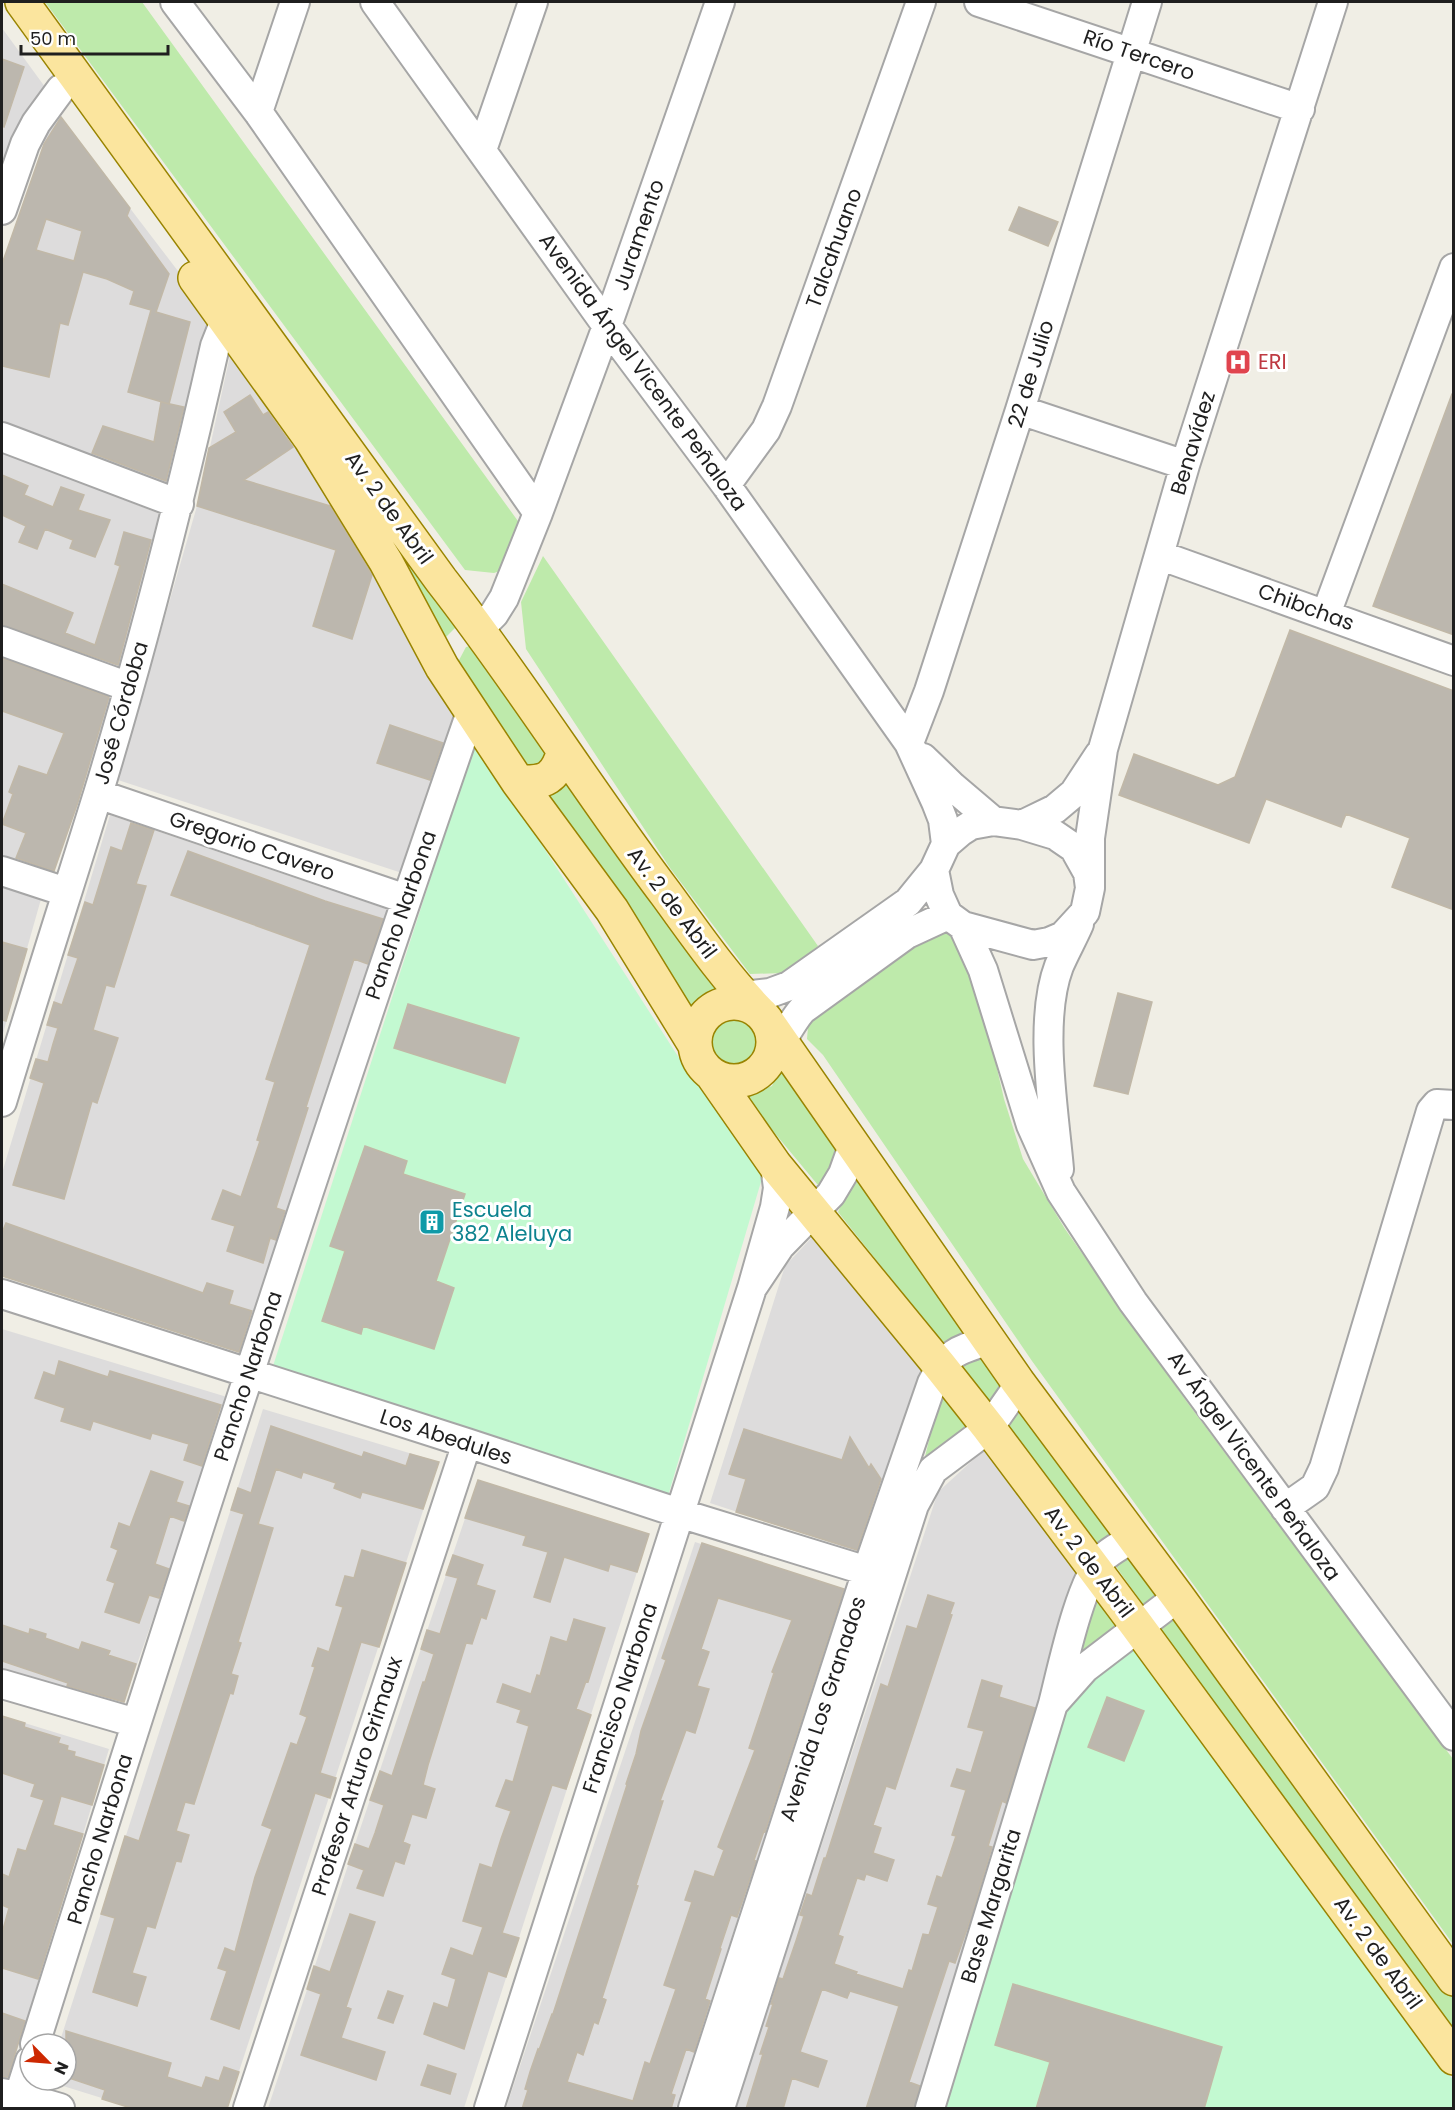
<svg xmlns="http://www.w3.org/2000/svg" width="1455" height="2110" font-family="Poppins,sans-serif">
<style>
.residential{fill:#dddcdc}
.grass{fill:#beeaab}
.park{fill:#c3f9d1}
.building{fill:#bcb7ae;stroke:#c1b8a7;stroke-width:1.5;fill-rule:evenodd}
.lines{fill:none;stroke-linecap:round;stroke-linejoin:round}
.minor-casing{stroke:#a6a6a6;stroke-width:32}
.major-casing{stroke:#998401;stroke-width:36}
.minor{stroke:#fff;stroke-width:28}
.major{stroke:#fbe59e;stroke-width:33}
.labels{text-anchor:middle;stroke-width:6;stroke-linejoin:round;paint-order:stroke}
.street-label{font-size:21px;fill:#1f1f1f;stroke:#fff}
.health-label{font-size:21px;fill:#be3a42;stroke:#fff;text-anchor:start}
.culture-label{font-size:21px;fill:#0d838f;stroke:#fff;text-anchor:start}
</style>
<rect width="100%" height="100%" fill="#f0eee5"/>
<path class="residential" d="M2,28L45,87L8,157L2,175Z
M55,110L210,313L168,486L99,462L2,422V264Z
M231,351L327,488L459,720L405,874L118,780L197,506Z
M2,451L165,516L119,675L2,632Z
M2,652L114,695L52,876L2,859Z
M110,815L392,911L244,1354L2,1276V1173Z
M2,886L41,899L2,1037Z
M817,1232L925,1369L865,1554L710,1503L785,1266Z
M2,1329L227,1397L206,1467L121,1710L2,1675Z
M263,1409L439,1462L227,2108H134L47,2081L66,2080V2044H59Z
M986,1448L1082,1565L914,2108H735L938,1492Z
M478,1480L567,1508L637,1572L464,2108H268L355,1844Z
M695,1542L845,1590L676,2108H506Z
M2,1716L109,1749L9,2077L2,2076Z"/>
<path class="grass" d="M45,2H142L523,528L505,569L494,573L465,570Z
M358,485L463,620L443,640Z
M543,556L818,946L784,973L750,974L670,868L526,649L521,602Z
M480,644L552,753L546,765L529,771L458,662L466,647Z
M566,776L725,990L705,993L689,1011L543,793Z
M953,930L966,950L987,1025L1004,1099L1023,1159L1065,1229L1187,1402L1453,1759V1944L1032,1361L823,1055L807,1039L809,1015L920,940Z
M711 1044a26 26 0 1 1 52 0a26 26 0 1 1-52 0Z
M784,1058L841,1150L822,1190L744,1096L772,1086Z
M856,1172L971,1333L944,1345L838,1212Z
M987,1355L1007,1386L995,1410L961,1367Z
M942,1387L974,1426L922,1469Z
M1021,1409L1121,1535L1102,1549L1007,1425Z
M1131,1547L1166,1595L1147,1610L1112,1561Z
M1097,1587L1128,1624L1077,1657Z
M1176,1608L1453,1993V2033L1158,1625Z"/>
<path class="park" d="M475,741L681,1061L763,1175L668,1496L273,1366Z
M1133,1648L1453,2080V2108H946L1074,1688Z"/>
<path class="building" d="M2,59L24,67L4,127L2,126Z
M61,117L130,208L127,216L169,274L156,312L190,322L169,404L128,392L151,310L130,304L134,291L107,279L83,272L68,325L60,323L49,377L2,366V264L44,144ZM46,219L82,231L74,261L36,250Z
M1019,207L1058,222L1048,246L1009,230Z
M1452,394H1454V635L1373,606Z
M250,395L263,415L268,412L293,447L244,480L330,506L372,575L352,639L313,626L336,550L197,506L209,448L236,432L224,412Z
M161,402L184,407L166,481L92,453L103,426L154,442Z
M2,475L28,486L24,495L53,507L61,487L84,495L78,510L110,520L95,557L70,548L73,540L45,529L37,549L19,542L26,526L2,515Z
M124,532L151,540L118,665L2,625V584L73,613L65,633L95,645L120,566L115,564Z
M1290,630L1454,691V910L1392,887L1410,838L1346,814L1341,827L1266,799L1249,843L1119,795L1134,754L1218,785L1235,777Z
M2,658L109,697L78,802L54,871L16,858L26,833L2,824L13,794L9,792L19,766L47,775L64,733L2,711Z
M390,725L443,743L430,780L377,763Z
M131,823L154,830L136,884L146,886L114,987L106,985L93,1030L118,1038L97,1103L92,1101L64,1199L13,1185L44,1083L30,1078L36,1059L48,1062L53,1044L58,1028L47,1025L54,1002L62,1005L78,958L68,955L85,902L93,905L111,847L122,851Z
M188,851L325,901L383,919L368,964L354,959L306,1107L308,1108L276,1208L285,1211L276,1240L270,1238L263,1263L227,1251L235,1226L212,1219L223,1190L241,1197L260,1141L257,1140L275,1082L266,1079L310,945L171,895Z
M2,942L27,949L6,1021L2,1020Z
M1118,993L1152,1002L1128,1094L1094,1086Z
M408,1004L519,1038L505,1083L394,1048Z
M365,1146L407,1161L403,1174L465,1194L436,1281L454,1288L434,1349L363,1326L361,1334L322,1321L345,1251L330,1246Z
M6,1223L203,1293L207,1283L233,1291L229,1304L252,1311L239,1352L2,1276V1233Z
M59,1361L108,1377L110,1371L221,1405L202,1466L184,1460L189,1444L152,1433L150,1439L93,1421L90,1430L61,1421L65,1408L35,1398L44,1372L55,1376Z
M271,1426L362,1457L364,1452L406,1466L410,1454L439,1462L423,1509L362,1492L360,1498L334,1488L336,1483L303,1472L301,1478L276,1469L258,1524L273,1528L238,1642L241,1643L231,1674L238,1676L233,1694L230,1693L194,1804L185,1802L176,1831L189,1835L181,1862L176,1861L155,1928L147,1926L132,1973L146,1977L137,2006L93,1992L115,1918L101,1914L125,1836L139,1841L244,1514L231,1510L238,1488L251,1493Z
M744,1429L842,1460L850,1437L869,1468L871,1464L881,1479L857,1550L736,1512L746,1479L729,1474Z
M151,1471L183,1482L176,1502L189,1506L184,1521L170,1516L155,1564L169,1569L159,1598L149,1595L139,1623L105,1612L115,1583L107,1580L118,1550L111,1547L119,1523L130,1527Z
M478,1480L649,1534L637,1572L610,1564L608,1571L564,1557L550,1602L534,1597L548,1552L523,1545L526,1536L465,1518Z
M702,1543L844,1589L765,1832L764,1831L754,1860L756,1861L737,1917L731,1915L720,1948L721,1949L705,1999L710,2001L694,2052L686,2049L671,2094L675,2095L671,2109H522L528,2090L525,2089L530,2072L538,2049L539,2050L552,2014H553L627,1785L626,1784L636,1754L641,1731L666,1660L662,1658ZM718,1598L792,1620L772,1672L774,1673L749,1748L755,1750L718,1847L724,1850L714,1877L695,1871L685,1900L692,1902L664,1985L676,1989L650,2064L645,2062L633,2101L567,2082L577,2052L583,2055L594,2022L598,2024L606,2000L602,1998L638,1886L636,1885L663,1801H660L686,1730L695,1733L709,1689L697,1686L709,1652L701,1649Z
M362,1550L406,1563L379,1647L361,1642L320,1773L336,1778L330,1798L315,1793L239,2029L211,2019L227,1971L218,1968L225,1948L235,1952L255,1877L272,1829L262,1825L291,1743L297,1745L307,1717L300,1714L315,1667L312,1666L318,1648L329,1652L343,1607L336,1605L345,1576L354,1578Z
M453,1555L483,1565L476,1585L495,1591L486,1619L481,1617L472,1644L466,1643L428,1765L423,1785L435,1789L426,1818L412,1814L403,1842L410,1845L404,1864L395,1861L383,1896L357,1888L364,1870L348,1864L355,1844L369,1849L375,1833L384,1805L370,1800L380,1771L392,1776L423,1682H425L434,1654L421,1649L427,1630L440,1634L458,1578L446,1575Z
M928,1595L954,1603L950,1614L952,1615L895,1789L886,1786L873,1825L881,1828L873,1853L894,1860L887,1881L866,1874L864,1880L857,1878L838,1935L843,1937L834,1964L857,1972L856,1974L903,1989L909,1970L912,1971L923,1934L929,1935L938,1907L928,1904L937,1876L942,1878L956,1836L952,1835L966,1790L951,1786L957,1769L971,1773L984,1731L968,1727L982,1680L1002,1686L999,1697L1035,1708L1006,1803L1002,1801L988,1846L992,1847L971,1918L955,1963L949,1961L909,2082L920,2086L914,2109H866L899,2006L850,1991L847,1998L822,1989L800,2052L827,2061L818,2087L792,2078L783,2109H746L763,2054H760L769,2027L766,2026L773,2004H771L779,1978L783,1979L796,1941L804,1916L800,1915L807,1894L812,1896L824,1858H826L881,1684L888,1687L907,1626L917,1629Z
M574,1619L605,1628L588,1682L586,1681L576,1709L591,1715L566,1789L552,1785L502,1933L519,1938L506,1977L488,1971L464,2049L424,2034L434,2003L448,2008L456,1979L442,1974L451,1948L473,1956L483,1927L463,1921L480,1864L492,1868L501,1839L511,1811L496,1806L506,1780L513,1782L529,1726L517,1722L521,1710L497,1702L503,1684L531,1694L537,1675L540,1676L551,1637L567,1642Z
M2,1625L29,1634L30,1629L46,1634L45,1638L79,1650L82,1642L110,1651L108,1655L136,1664L124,1702L67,1686L68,1683L2,1661Z
M1107,1697L1144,1711L1124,1761L1088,1747Z
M2,1716L25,1723L24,1727L60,1738L58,1743L68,1746L67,1750L75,1752L74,1756L104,1765L92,1805L61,1796L53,1825L83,1834L38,1979L2,1968V1933L9,1908L2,1905V1874L9,1877L18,1849L26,1851L44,1800L31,1796L35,1784L2,1773Z
M350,1914L375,1922L346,2007L351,2009L341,2038L385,2052L376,2080L301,2055L321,1994L307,1989L314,1966L330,1972Z
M1013,1984L1222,2047L1204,2109H1036L1050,2062L995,2045Z
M388,1991L403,1996L393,2023L378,2018Z
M2,2013L25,2021L8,2077H2Z
M66,2031L171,2063L167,2077L202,2088L206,2077L219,2081L224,2067L239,2072L227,2109H134L102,2099L105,2090L66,2077Z
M428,2065L456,2074L450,2094L421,2085Z"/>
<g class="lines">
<g class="minor-casing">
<path id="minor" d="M175,2L258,112L538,513
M375,2L607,326L726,485L909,743L936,802L943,820L946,844
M979,2L1300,109
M258,112L295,2
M482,150L533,2
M2,210L25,144L36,123L61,89
M1020,410L1185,465
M2,437L179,504
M726,485L766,430L777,406L921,2
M1159,555L1454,661
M1326,614L1454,268
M479,629L494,614L504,598L538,513L607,326L720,2
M2,641L129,687
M909,743L929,691L1020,410L1147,2
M923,758L953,787L993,821
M98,794L406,899
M993,821L1022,825L1055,835L1074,848L1088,873L1090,888L1085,912L1063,936L1049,942L1033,945L963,926L948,915L939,895L934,870L946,844L960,832L971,825Z
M1022,825L1055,809L1074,793L1099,755
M2,871L66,892
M1090,888V838L1103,749L1185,465L1333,2
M963,926L983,970L1031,1125L1061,1192L1133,1302L1454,1736
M723,1004L743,996L770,993L789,986L908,902L934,870
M770,1059C782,1043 789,1025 802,1010L907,934L948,915
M2,1102C33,999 66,897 98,794C143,646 181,496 215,346L225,321
M775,1165L778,1188L775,1207L752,1288L780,1246L831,1194L843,1174L853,1146
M1059,1169C1054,1110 1038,1021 1059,966C1065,952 1073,938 1079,924
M2,1294L467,1443L679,1513L890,1578
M1285,1508L1315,1487L1324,1468L1431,1111L1437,1104L1454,1105
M1134,1537C1124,1544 1111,1550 1103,1558C1080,1581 1062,1669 1053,1704L1085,1668L1178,1597
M2,1684L136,1723
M35,2044C175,1598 318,1153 471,712
M2,2093L19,2096L60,2108
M15,2108L30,2061
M248,2108L467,1443
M489,2108L752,1288
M693,2108L867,1571L932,1383C947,1352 958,1350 990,1340
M720,2108L914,1505L933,1470L989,1428L1012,1395L1018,1382
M930,2108L1053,1704"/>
</g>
<g class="major-casing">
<path id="major" d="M22,2L441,580C520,681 588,791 666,894C696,935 724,976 759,1012
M195,278L310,438L386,562L442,667L518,782L612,910L695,1045
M518,782C546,783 555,779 564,751
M695 1042a39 39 0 1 1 78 0a39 39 0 1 1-78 0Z
M769,1024L1018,1382L1178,1597L1454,1979
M713,1076L775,1165L940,1366L989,1428L1138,1627L1454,2058"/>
</g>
<use href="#minor" class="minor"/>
<use href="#major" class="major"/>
</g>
<defs>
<g id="hospital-square" transform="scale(1.35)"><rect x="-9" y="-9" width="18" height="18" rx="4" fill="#e0444e" stroke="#fff"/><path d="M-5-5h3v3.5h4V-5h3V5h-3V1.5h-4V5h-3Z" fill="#fff"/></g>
<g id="building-square" transform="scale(1.35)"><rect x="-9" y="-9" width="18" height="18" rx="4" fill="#0f9aa8" stroke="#fff"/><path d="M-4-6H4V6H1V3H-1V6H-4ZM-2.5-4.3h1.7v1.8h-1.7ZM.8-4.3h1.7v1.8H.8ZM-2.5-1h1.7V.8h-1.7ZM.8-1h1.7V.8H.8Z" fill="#fff"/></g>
</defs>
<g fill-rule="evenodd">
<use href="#hospital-square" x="1238" y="362"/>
<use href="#building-square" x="432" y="1222"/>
</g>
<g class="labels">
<g class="street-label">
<text transform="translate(1139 55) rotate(19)" y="7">Río Tercero</text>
<text transform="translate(639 235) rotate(-71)" y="7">Juramento</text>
<text transform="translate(834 248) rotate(-70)" y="7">Talcahuano</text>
<text transform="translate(643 372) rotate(54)" y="7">Avenida Ángel Vicente Peñaloza</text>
<text transform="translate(1031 374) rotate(-73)" y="7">22 de Julio</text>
<text transform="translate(1193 443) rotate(-73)" y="7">Benavídez</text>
<text transform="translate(389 508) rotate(54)" y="7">Av. 2 de Abril</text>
<text transform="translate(1306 607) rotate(20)" y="7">Chibchas</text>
<text transform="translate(121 713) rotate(-74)" y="7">José Córdoba</text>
<text transform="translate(252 846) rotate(19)" y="7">Gregorio Cavero</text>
<text transform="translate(672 903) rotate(53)" y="7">Av. 2 de Abril</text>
<text transform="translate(401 915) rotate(-71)" y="7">Pancho Narbona</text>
<text transform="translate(248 1376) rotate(-72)" y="7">Pancho Narbona</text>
<text transform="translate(446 1437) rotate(18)" y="7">Los Abedules</text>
<text transform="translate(1254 1466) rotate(54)" y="7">Av Ángel Vicente Peñaloza</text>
<text transform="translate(1089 1562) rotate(53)" y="7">Av. 2 de Abril</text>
<text transform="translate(620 1698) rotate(-72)" y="7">Francisco Narbona</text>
<text transform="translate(823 1709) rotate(-72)" y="7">Avenida Los Granados</text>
<text transform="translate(357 1776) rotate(-72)" y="7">Profesor Arturo Grimaux</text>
<text transform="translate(100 1839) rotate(-73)" y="7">Pancho Narbona</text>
<text transform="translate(991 1906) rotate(-73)" y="7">Base Margarita</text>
<text transform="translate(1378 1953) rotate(54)" y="7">Av. 2 de Abril</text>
</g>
<g class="health-label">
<text x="1258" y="369">ERI</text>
</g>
<g class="culture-label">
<text x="452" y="1217">Escuela<tspan x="452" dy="24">382 Aleluya</tspan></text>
</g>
</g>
<rect width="1455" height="2110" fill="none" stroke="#1f1f1f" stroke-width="6"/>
<g transform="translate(48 2062) rotate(115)"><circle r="28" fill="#ffffff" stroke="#a5a5a5" stroke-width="1.5"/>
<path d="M0-4.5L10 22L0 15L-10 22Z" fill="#cd2801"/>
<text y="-9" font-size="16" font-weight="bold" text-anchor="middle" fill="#1f1f1f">N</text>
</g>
<path d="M21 45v9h147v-9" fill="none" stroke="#1f1f1f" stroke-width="3"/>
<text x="30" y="45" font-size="18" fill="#1f1f1f" stroke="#ffffff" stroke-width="4.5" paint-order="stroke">50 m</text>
</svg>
